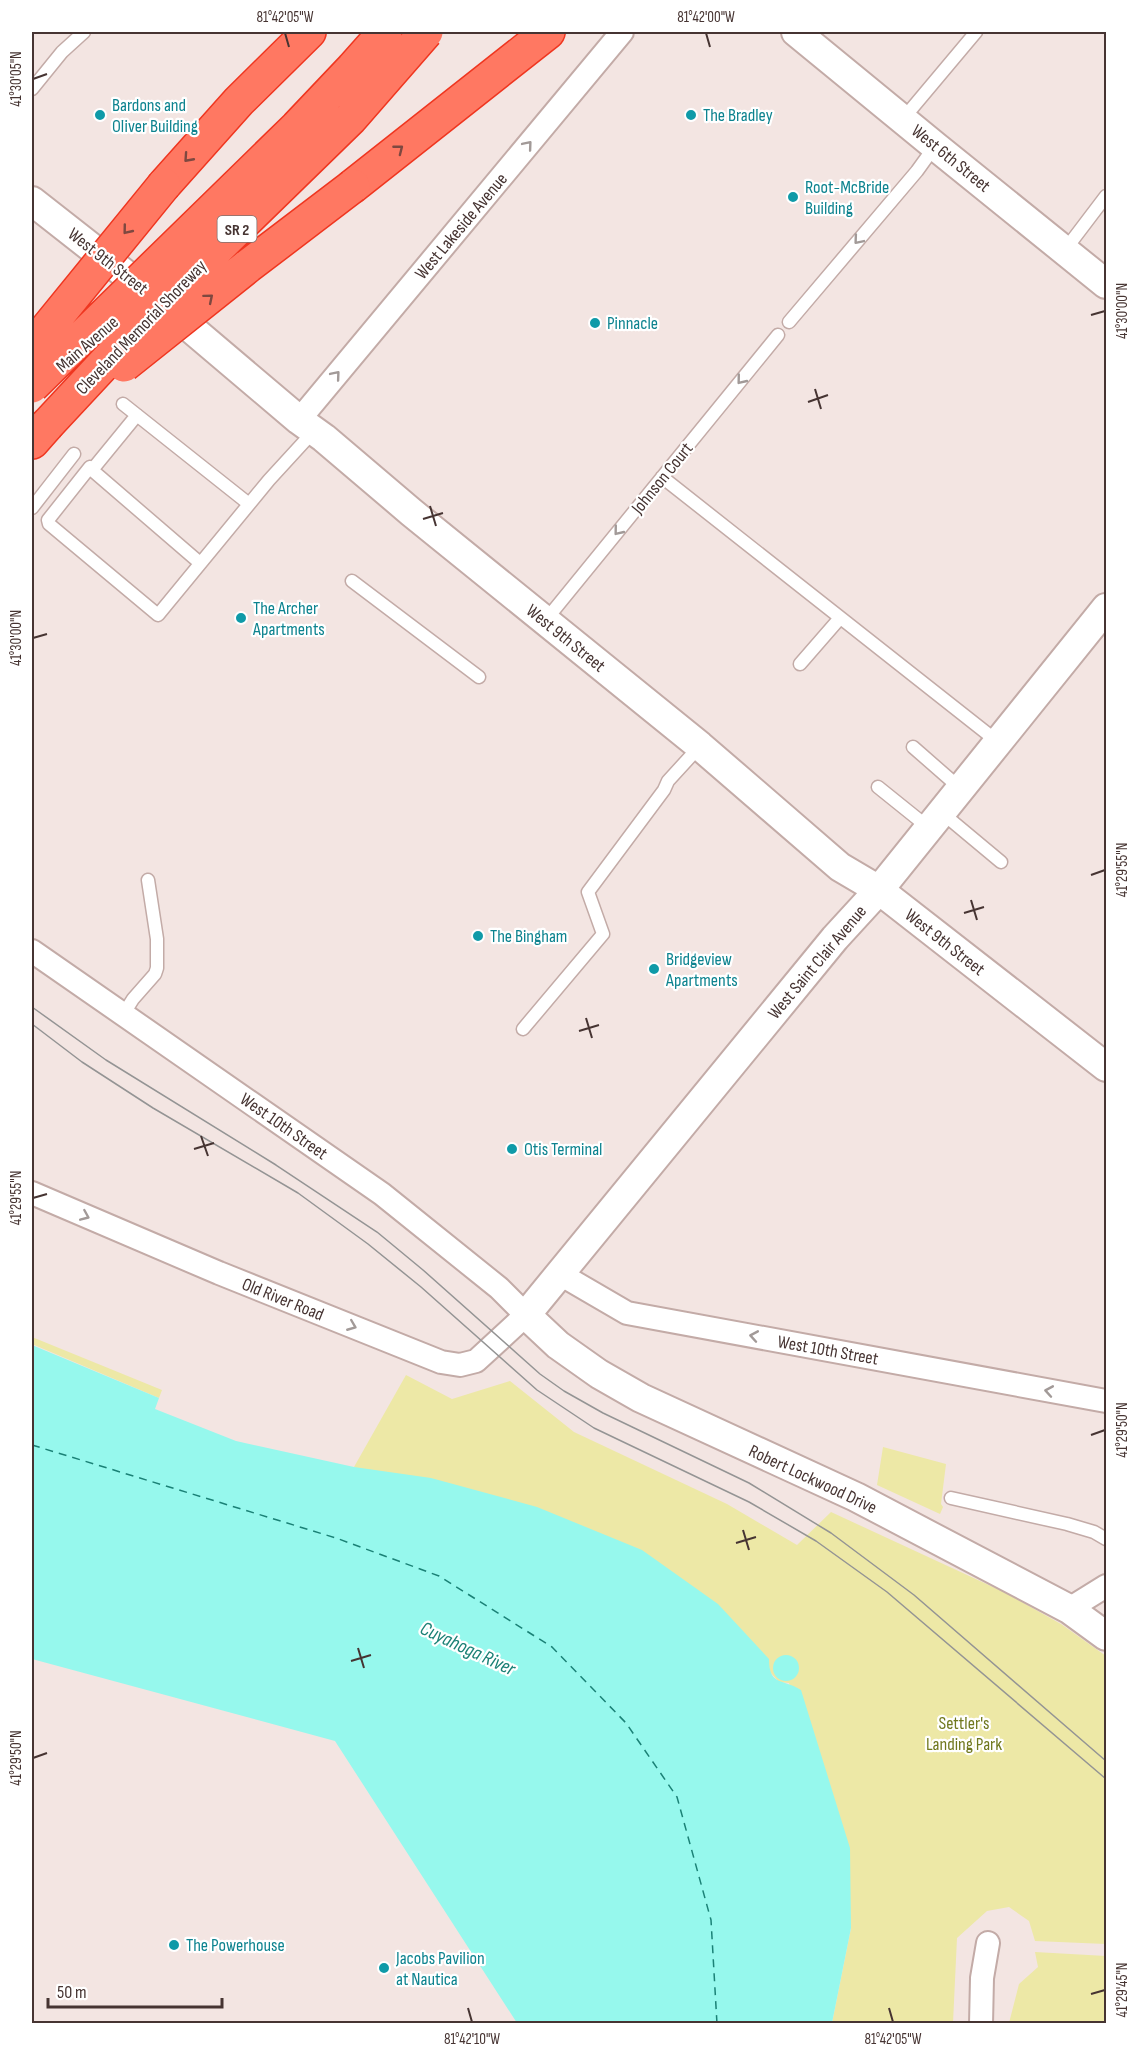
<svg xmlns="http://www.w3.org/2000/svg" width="1138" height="2055" font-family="'Sofia Sans Condensed',sans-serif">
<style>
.green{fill:#ede8a6}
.water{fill:#96f8ed}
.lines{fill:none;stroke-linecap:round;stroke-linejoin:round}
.ferry{stroke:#1b8176;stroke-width:1.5;stroke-dasharray:8 6;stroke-linecap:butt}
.service-casing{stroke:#c3aba7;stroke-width:15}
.minor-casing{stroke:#c3aba7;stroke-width:26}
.tertiary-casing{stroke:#c3aba7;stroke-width:32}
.motorway-casing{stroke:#ef3620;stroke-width:36}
.service{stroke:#fff;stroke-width:12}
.minor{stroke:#fff;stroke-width:22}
.tertiary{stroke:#fff;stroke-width:28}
.motorway{stroke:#ff7862;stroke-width:33}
.tram{stroke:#949494;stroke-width:1.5}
.motorway-bridge-casing{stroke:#ef3620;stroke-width:36;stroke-linecap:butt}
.motorway-bridge{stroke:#ff7862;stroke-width:33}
.oneway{stroke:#a29a98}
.oneway2{stroke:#7e4840}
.ticks{fill:none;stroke:#463432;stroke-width:2}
.culture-dot{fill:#0f9aa8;stroke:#fff;stroke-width:2}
.labels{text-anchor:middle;stroke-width:4.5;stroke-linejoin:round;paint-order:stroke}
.shield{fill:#fff;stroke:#7e7170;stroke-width:1.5}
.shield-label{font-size:16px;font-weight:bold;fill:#463432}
.culture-label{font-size:18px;fill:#0d838f;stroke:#fff;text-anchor:start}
.street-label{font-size:18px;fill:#463432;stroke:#fff}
.park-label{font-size:18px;fill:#70781e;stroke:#fff}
.water-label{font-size:20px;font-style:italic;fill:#1b8176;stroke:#fff}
.neatline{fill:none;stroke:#463432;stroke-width:2}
.ticks-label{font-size:15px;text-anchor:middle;fill:#463432}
</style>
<rect width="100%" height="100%" fill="#f3e5e2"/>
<path class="green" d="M32,1337L162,1390L159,1398L32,1344Z
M406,1375L452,1399L510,1381L574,1432L727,1504L797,1545L831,1512L1006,1593L1061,1624L1106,1656V1944L1035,1941L1029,1921L1009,1907L987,1911L957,1938L953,2023H832L851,1928L789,1683L779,1682L769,1671L354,1467Z
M883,1447L946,1464L941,1504L943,1507L940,1514L877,1485Z
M1035,1952L1106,1956V2023H1009L1019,1984L1038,1967Z"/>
<path class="water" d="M32,1345L159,1398L155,1409L236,1441L354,1467L431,1478L537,1507L642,1550L718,1604L769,1659C769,1686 782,1678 801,1690L850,1848L851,1928L832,2023H517L335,1741L32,1659Z
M773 1668a13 13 0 1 1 26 0a13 13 0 1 1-26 0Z"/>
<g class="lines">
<path class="ferry" d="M32,1445L336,1538L439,1576L552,1647L626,1723L677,1797L711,1920L717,2024"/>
<g class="service-casing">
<path id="service" d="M32,89L62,52L84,32
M903,119L976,32
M1065,250L1106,196
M789,322L917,171L935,146
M123,404L249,504
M137,415L92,470L200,563
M90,467L48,520L49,524L158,615L269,480L313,432
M662,477L998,742
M32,508L74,454
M352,581L479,677
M545,621L778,335
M800,664L840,618
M913,747L961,789
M878,787L929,828
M941,812L1001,862
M123,1015L133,999L155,974L157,968V939L148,880
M523,1029L603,934L588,892L664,790L668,781L700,746
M951,1498L1067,1524L1094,1532L1106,1539"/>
</g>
<g class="minor-casing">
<path id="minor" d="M299,420L622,32
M32,951L382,1194L499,1288L526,1315L476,1361L460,1365L441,1362L219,1273L32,1193
M560,1274L627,1313L1106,1401
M1069,1609L1106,1586
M981,2024L982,1978L988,1943"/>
</g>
<g class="tertiary-casing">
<path id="tertiary" d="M796,32L935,146L1106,284
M32,201L148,292L299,420L324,438L411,512L700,746L840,867L879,890L1106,1067
M1106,608L879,890L835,938L526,1315L558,1345L599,1374L641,1398L856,1497L1069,1609L1106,1636"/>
</g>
<g class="motorway-casing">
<path id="motorway" d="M164,185L239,101L309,32
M353,186L548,32
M32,442L47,425"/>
</g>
<use href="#service" class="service"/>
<use href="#minor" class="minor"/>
<use href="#tertiary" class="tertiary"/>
<use href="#motorway" class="motorway"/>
<path class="tram" d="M32,1007L106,1060L276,1165L377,1232L423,1270L540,1374L564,1391L603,1413L749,1483L831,1533L914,1595L1106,1761
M32,1024L82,1062L153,1108L298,1193L368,1244L421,1287L537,1390L594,1428L749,1502L816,1541L887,1592L1106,1779"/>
<g class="motorway-bridge-casing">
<path id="motorway-bridge" d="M32,347L164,185
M124,365L248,266L353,186
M32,386L297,127L353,68L385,32
M47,425L157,307L351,118L426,32"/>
</g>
<use href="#motorway-bridge" class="motorway-bridge"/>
</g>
<defs><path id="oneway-chevron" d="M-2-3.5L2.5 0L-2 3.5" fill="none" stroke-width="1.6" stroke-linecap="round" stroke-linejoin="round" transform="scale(1.5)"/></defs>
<g class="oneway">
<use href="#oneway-chevron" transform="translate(528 145) rotate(-50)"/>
<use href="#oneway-chevron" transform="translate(858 240) rotate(130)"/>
<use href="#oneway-chevron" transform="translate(336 375) rotate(-50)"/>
<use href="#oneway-chevron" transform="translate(741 380) rotate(129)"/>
<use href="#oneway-chevron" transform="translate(618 531) rotate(129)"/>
<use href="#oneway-chevron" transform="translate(85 1216) rotate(23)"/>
<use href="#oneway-chevron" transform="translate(352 1326) rotate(22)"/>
<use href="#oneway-chevron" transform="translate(754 1336) rotate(-170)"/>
<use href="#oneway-chevron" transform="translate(1049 1391) rotate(-170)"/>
</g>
<g class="oneway2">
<use href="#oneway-chevron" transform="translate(399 149) rotate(-38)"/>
<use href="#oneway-chevron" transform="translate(188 158) rotate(132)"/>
<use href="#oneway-chevron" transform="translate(127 230) rotate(129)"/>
<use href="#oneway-chevron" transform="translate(209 298) rotate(-40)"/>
</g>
<path class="ticks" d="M285,33L289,47M706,33L710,47M33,79L47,74M1091,315L1105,311M815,389L821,409M808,402L828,395M430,506L436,526M423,519L443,513M33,638L47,634M1091,875L1105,870M971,900L977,920M964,913L984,907M586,1018L592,1038M579,1031L599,1025M201,1136L208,1156M194,1149L214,1143M33,1198L47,1194M1091,1435L1105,1430M743,1530L749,1550M736,1543L756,1537M358,1648L364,1668M351,1661L371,1655M33,1758L47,1753M1091,1994L1105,1990M468,2008L472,2022M889,2008L893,2022"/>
<g class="culture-dot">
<circle cx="100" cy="115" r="6"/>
<circle cx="691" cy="115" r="6"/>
<circle cx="793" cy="197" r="6"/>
<circle cx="595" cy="323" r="6"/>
<circle cx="241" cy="618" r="6"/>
<circle cx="478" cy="936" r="6"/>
<circle cx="654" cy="969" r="6"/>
<circle cx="512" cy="1149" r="6"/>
<circle cx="174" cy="1945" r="6"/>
<circle cx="384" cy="1968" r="6"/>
</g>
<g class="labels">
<rect class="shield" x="217.5" y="216" width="39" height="26" rx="4.5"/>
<g class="shield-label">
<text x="237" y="235">SR 2</text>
</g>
<g class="culture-label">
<text x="112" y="111">Bardons and<tspan x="112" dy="21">Oliver Building</tspan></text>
<text x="703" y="121">The Bradley</text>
<text x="805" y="193">Root-McBride<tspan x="805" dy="21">Building</tspan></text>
<text x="607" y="329">Pinnacle</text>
<text x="253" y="614">The Archer<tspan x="253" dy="21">Apartments</tspan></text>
<text x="490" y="942">The Bingham</text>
<text x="666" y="965">Bridgeview<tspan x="666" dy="21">Apartments</tspan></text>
<text x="524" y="1155">Otis Terminal</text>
<text x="186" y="1951">The Powerhouse</text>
<text x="396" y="1964">Jacobs Pavilion<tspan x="396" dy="21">at Nautica</tspan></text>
</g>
<g class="street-label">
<text transform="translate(951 158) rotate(39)" y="6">West 6th Street</text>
<text transform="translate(461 226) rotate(-50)" y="6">West Lakeside Avenue</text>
<text transform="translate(108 261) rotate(38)" y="6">West 9th Street</text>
<text transform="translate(141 327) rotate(-46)" y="6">Cleveland Memorial Shoreway</text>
<text transform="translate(87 344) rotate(-41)" y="6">Main Avenue</text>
<text transform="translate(662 478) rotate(-51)" y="6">Johnson Court</text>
<text transform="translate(566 638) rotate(39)" y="6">West 9th Street</text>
<text transform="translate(945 942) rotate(38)" y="6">West 9th Street</text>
<text transform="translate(817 962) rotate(-50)" y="6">West Saint Clair Avenue</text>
<text transform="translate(284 1126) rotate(35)" y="6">West 10th Street</text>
<text transform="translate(283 1299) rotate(22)" y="6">Old River Road</text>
<text transform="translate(828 1350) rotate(10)" y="6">West 10th Street</text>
<text transform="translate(813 1479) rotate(25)" y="6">Robert Lockwood Drive</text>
</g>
<g class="park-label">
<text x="964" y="1729">Settler's<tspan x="964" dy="21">Landing Park</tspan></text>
</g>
<g class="water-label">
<text transform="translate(468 1648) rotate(25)" y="7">Cuyahoga River</text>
</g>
</g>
<rect width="1138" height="2055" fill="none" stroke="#ffffff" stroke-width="66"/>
<path d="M48 1998v9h174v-9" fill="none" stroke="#463432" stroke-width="3"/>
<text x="57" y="1998" font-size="18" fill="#463432" stroke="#ffffff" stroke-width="4.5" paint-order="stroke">50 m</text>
<rect x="33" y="33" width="1072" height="1989" class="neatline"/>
<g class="ticks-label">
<text x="285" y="22">81°42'05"W</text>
<text x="706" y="22">81°42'00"W</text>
<text transform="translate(16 79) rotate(-90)" y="5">41°30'05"N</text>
<text transform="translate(1122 311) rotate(-90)" y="5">41°30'00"N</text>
<text transform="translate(16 638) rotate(-90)" y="5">41°30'00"N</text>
<text transform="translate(1122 870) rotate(-90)" y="5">41°29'55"N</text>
<text transform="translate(16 1198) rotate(-90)" y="5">41°29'55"N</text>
<text transform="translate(1122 1430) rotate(-90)" y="5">41°29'50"N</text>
<text transform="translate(16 1758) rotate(-90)" y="5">41°29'50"N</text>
<text transform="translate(1122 1990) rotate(-90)" y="5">41°29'45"N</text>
<text x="472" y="2044">81°42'10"W</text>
<text x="893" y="2044">81°42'05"W</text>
</g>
</svg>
